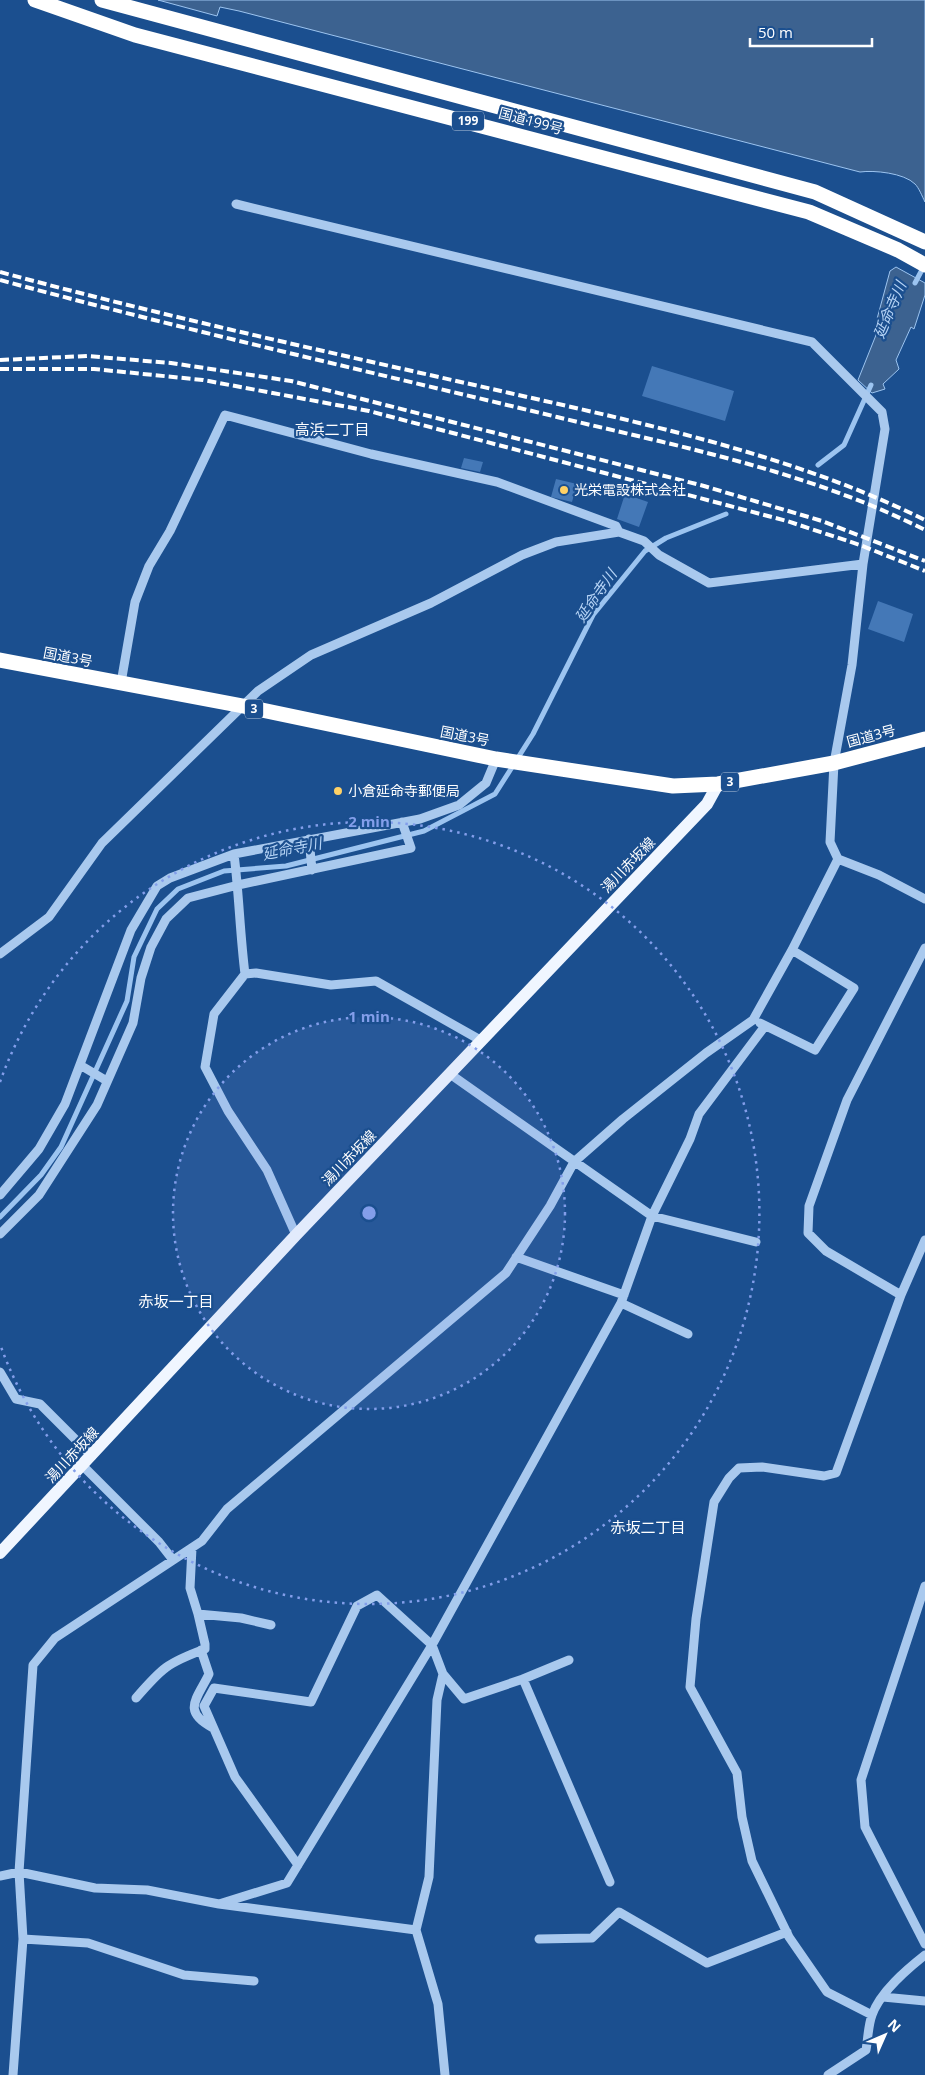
<svg xmlns="http://www.w3.org/2000/svg" width="925" height="2075" font-family="'Open Sans','Noto Sans JP',sans-serif">
<style>
.water{fill:#3c6290;stroke:#9cc4f0}
.lines{fill:none;stroke-linecap:round;stroke-linejoin:round}
.stream{stroke:#9cc4f0;stroke-width:5}
.building{fill:#4478b7}
.minor{stroke:#a9c9ee;stroke-width:9}
.major{stroke:#f0f6ff;stroke-width:12}
.highway{stroke:#fff;stroke-width:15}
.rail{stroke:#fff;stroke-width:4;stroke-dasharray:9 4;stroke-linecap:butt}
.ring{fill:none;stroke:#839eea;stroke-width:2.5;stroke-dasharray:2.5 5}
.poi-dot{fill:#ffd166;stroke:#1b4f8f;stroke-width:2}
.labels{text-anchor:middle;stroke-width:4.5;stroke-linejoin:round;paint-order:stroke}
.shield{fill:#1b4f8f;stroke:#bbcadd;stroke-width:1}
.shield-label{font-size:12px;font-weight:bold;fill:#fff}
.street-label{font-size:14px;fill:#fff;stroke:#1b4f8f}
.poi-label{font-size:14px;fill:#fff;stroke:#1b4f8f;text-anchor:start}
.water-label{font-size:15px;font-style:italic;fill:#b5d3f5;stroke:#1b4f8f}
.neighbourhood-label{font-size:15px;fill:#fff;stroke:#1b4f8f}
.centre{fill:#839eea;stroke:#1b4f8f;stroke-width:2.5}
.ring-label{font-size:15px;text-anchor:middle;font-weight:bold;fill:#839eea;stroke:#1b4f8f;stroke-width:4.5;stroke-linejoin:round;paint-order:stroke}
</style>
<rect width="100%" height="100%" fill="#1b4f8f"/>
<path class="water" d="M158,0H925V202C922,196 919,188 915,184C904,173 874,170 860,172L239,11L220,7L217,16Z
M896,267L925,283V295L914,329L911,327L896,360L899,369L883,384L885,389L872,393L858,380L876,335L874,330L890,271Z"/>
<g class="lines">
<path class="stream" d="M915,283L924,266
M818,465L844,445L871,385
M0,1217L41,1175L61,1147L127,1001L134,957L157,909L178,889L224,871L286,866L424,831L495,794L533,734L593,615L645,551L666,538L726,514"/>
</g>
<path class="building" d="M652,366L734,391L725,421L642,396Z
M464,458L483,462L480,472L461,468Z
M556,479L577,484L572,502L551,497Z
M625,494L648,502L639,527L617,519Z
M878,601L913,614L904,642L868,629Z"/>
<g class="lines">
<path class="minor" d="M236,204L812,342L882,412L885,429L863,564L852,665L834,763L830,842L838,859L879,875L925,899
M121,683L135,602L149,566L170,531L225,415L371,454L497,482L616,526L619,532
M309,839L312,870
M234,854C239,894 240,934 245,974
M0,954L49,917L102,843L258,691L311,655L431,603L522,555L556,542L619,532L644,541L659,555L709,583L863,564
M760,1023L815,1050L854,988L792,950
M80,1065L107,1081
M450,1074L652,1216L756,1242
M0,1195L39,1149L65,1104L131,930L157,886L170,878L234,854L420,819L459,805L486,783L496,759
M0,1234L39,1195L97,1105L133,1023L141,978L151,947L166,919L188,898L238,885L411,848L402,822
M296,1235L267,1170L228,1111L205,1067L214,1014L245,974L256,973L331,985L376,981L482,1041
M516,1257L624,1295
M901,1295L826,1251L808,1233L809,1206L847,1100L925,948
M621,1303L688,1334
M0,1372L16,1399L40,1404L92,1456
M83,1466L159,1542L173,1560
M192,1548L190,1588L198,1614
M925,1586L861,1780L865,1827L925,1944
M201,1650L209,1674C197,1699 181,1711 213,1728
M523,1679L610,1882
M136,1698C162,1668 167,1663 205,1649V1644L198,1614L241,1618L271,1625
M298,1865L235,1777L204,1706L214,1688L311,1702L357,1606L377,1595L432,1645L443,1674L464,1699L523,1679L569,1660
M0,1876L19,1872L95,1888L147,1890L219,1904L416,1930L438,2004L445,2075
M219,1904L287,1883L432,1645L621,1303L652,1216L690,1139L699,1114L765,1026
M416,1930L429,1877L437,1700L443,1674
M23,1939L88,1943L184,1975L254,1981
M539,1939L592,1938L619,1912L707,1963L787,1932
M883,1997L925,2001
M872,2015L827,1992L789,1937L752,1861L742,1817L737,1773L690,1687L696,1619L714,1502L729,1478L739,1468L762,1467L824,1476L836,1473L901,1295L925,1240
M13,2075L23,1939L19,1872L33,1665L55,1638L202,1541L227,1509L506,1273L550,1206L574,1162L623,1119L706,1053L753,1020L792,950L838,859
M828,2075L866,2050C868,2039 868,2026 872,2015C880,1992 906,1970 925,1955"/>
<path class="major" d="M0,1553L296,1235L707,804L718,784"/>
<path class="highway" d="M35,0L135,35L809,212L898,250L925,265
M102,0L815,192L925,242
M0,660L243,706L496,759L673,786L718,784L834,763L925,739"/>
<path class="rail" d="M0,272C163,316 328,352 492,389C637,422 792,454 925,520
M0,280C185,330 371,372 557,417C682,447 810,472 925,530
M0,360L87,356L171,363L291,381L704,486L822,521L925,561
M0,369H94L203,380L369,411L787,521L860,545L925,571"/>
</g>
<circle cx="369" cy="1213" r="196" fill="#839eea" fill-opacity=".12"/>
<g class="ring">
<circle cx="369" cy="1213" r="196"/>
<path d="M0 1082A391 391 0 1 1 0 1344"/>
</g>
<g class="poi-dot">
<circle cx="564" cy="490" r="5"/>
<circle cx="338" cy="791" r="5"/>
</g>
<g class="labels">
<g class="shield">
<rect x="452" y="111.5" width="32" height="19" rx="4"/>
<rect x="245" y="699.5" width="18" height="19" rx="4"/>
<rect x="721" y="772.5" width="18" height="19" rx="4"/>
</g>
<g class="shield-label">
<text x="468" y="125">199</text>
<text x="254" y="713">3</text>
<text x="730" y="786">3</text>
</g>
<g class="street-label">
<text transform="translate(531 121) rotate(15)" y="5">国道199号</text>
<text transform="translate(68 657) rotate(11)" y="5">国道3号</text>
<text transform="translate(465 736) rotate(11)" y="5">国道3号</text>
<text transform="translate(871 736) rotate(-15)" y="5">国道3号</text>
<text transform="translate(628 865) rotate(-46)" y="5">湯川赤坂線</text>
<text transform="translate(349 1158) rotate(-46)" y="5">湯川赤坂線</text>
<text transform="translate(72 1455) rotate(-47)" y="5">湯川赤坂線</text>
</g>
<g class="poi-label">
<text x="574" y="495">光栄電設株式会社</text>
<text x="348" y="796">小倉延命寺郵便局</text>
</g>
<g class="water-label">
<text transform="translate(890 310) rotate(-67)" y="5">延命寺川</text>
<text transform="translate(596 596) rotate(-55)" y="5">延命寺川</text>
<text transform="translate(292 849) rotate(-11)" y="5">延命寺川</text>
</g>
<g class="neighbourhood-label">
<text x="332" y="435">高浜二丁目</text>
<text x="176" y="1307">赤坂一丁目</text>
<text x="648" y="1533">赤坂二丁目</text>
</g>
</g>
<circle cx="369" cy="1213" r="8" class="centre"/>
<g class="ring-label">
<text x="369" y="827">2 min</text>
<text x="369" y="1022">1 min</text>
</g>
<g transform="translate(885 2035) rotate(45)" stroke="#1b4f8f" stroke-width="4" paint-order="stroke">
<path d="M0-4L9 19L0 12L-9 19Z" fill="#ffffff"/>
<text y="-8" font-size="14" font-weight="bold" text-anchor="middle" fill="#ffffff">N</text>
</g>
<path d="M750 38v8h122v-8" fill="none" stroke="#ffffff" stroke-width="2.5"/>
<text x="758" y="38" font-size="15" fill="#ffffff" stroke="#1b4f8f" stroke-width="4" paint-order="stroke">50 m</text>
</svg>
